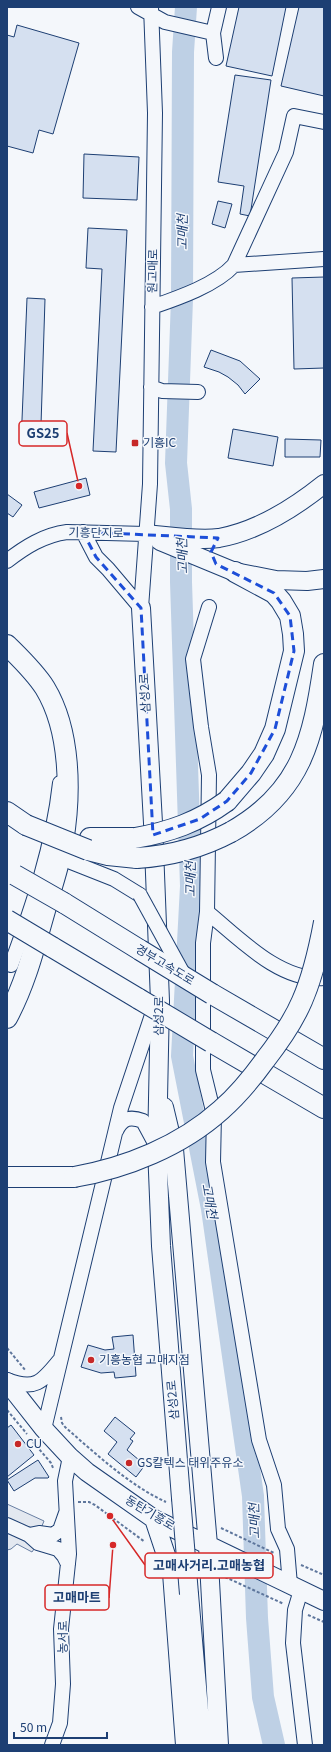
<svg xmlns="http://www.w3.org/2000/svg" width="331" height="1752" font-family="Georgia,'Noto Sans KR',serif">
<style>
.parking{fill:#e3e8f0;stroke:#687fa3}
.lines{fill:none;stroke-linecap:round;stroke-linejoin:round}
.river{stroke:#bed0e5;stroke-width:22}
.building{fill:#d5e0f0;stroke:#1d3f73}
.minor-casing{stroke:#1d3f73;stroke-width:16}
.major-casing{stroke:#1d3f73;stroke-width:20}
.highway-casing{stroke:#1d3f73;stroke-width:22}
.path{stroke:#5e769c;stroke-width:2;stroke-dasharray:3 2;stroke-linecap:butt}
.minor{stroke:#f4f7fb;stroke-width:14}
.major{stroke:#f4f7fb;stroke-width:18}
.highway{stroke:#f4f7fb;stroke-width:20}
.minor-bridge-casing{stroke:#1d3f73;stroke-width:16;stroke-linecap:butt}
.major-bridge-casing{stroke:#1d3f73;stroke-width:20;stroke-linecap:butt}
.highway-bridge-casing{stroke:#1d3f73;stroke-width:22;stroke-linecap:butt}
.minor-bridge{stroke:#f4f7fb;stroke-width:14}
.major-bridge{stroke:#f4f7fb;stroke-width:18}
.highway-bridge{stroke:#f4f7fb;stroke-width:20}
.marked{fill:none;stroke:#1d4ed8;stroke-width:3;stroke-dasharray:8 5;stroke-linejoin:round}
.poi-dot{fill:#c62828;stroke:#f4f7fb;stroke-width:1.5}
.labels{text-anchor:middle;stroke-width:3;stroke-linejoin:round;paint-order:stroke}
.street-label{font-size:12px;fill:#1d3f73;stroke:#f4f7fb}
.poi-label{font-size:12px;fill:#1d3f73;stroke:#f4f7fb;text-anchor:start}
.water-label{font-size:13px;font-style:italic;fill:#1d3f73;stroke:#f4f7fb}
.leader{fill:none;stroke:#d62828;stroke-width:1.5}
.callout-dot{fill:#d62828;stroke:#f4f7fb;stroke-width:1.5}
.callout{fill:#f4f7fb;stroke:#d62828;stroke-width:1.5}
.callout-label{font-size:13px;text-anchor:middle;font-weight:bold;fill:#1d3f73}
</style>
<rect width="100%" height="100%" fill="#f4f7fb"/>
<path class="parking" d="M7,1504L44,1521L39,1533L40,1540L32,1552L17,1544L11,1549L7,1550Z"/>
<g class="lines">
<path class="river" d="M186,7L183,52L182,299L176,463L181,509V582L191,886L182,1056L212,1209L253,1496L257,1618L263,1697L274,1745"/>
</g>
<path class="building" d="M239,7H286L272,76L226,66Z
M299,7H324V96L281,86Z
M17,25L79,43L53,134L39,130L33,153L7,146V35L14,37Z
M235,75L271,80L250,216L240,214L244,186L218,182Z
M84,154L139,157L137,200L83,198Z
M218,201L232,204L225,228L212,224Z
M88,228L127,230L116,452L93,451L102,269L86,268Z
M324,277V368L294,369L292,278Z
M27,298L45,299L41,425H54L53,445L21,444Z
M211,350L240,361L260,379L245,394L238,385L228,377L219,372L204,367Z
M233,429L278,437L273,466L228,458Z
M285,439L321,440L320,457H285Z
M86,478L90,495L39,508L34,492Z
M7,494L22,505L13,517L7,513Z
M133,1335L136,1376L115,1378L114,1372L101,1373L81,1367L88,1345L105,1350L114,1349L112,1337Z
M115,1417L135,1433L130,1439L133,1441L127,1450L145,1465L136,1477L108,1454L117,1442L104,1431Z
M11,1425L34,1455L7,1477V1428Z
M38,1460L49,1477L48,1478H35L14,1491L7,1480Z"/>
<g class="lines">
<g class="minor-casing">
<path id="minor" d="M138,7L165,22L213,33
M216,58L213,33L219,7
M234,265L324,259
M152,307C178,298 216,285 234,265L286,152L294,116L324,122
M151,387L162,391L198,392
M83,532L96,557L108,569L141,608
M7,561C25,547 44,535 67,532L146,534
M209,607L193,659L201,727L209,775L207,912L203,943V1070L214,1115L213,1162L259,1440L274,1485L278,1529L287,1549L290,1585
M141,608L150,484L155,113L151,7
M62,850L71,862L114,879L140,895
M207,912C239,938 280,982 324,978
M11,965C33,906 53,846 60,783
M116,1131C122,1118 130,1116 143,1121L157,1147
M7,1380C35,1391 42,1382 59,1361
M44,1429L121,1108L151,1018L159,1003
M7,1525L29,1535L38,1543L58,1549L64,1556L68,1564
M29,1535L39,1533L53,1535L60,1530L66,1513
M301,1590L295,1610L293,1643L305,1745
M52,1745L60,1723L63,1684L61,1629L69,1554L65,1481L70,1457"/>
</g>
<g class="major-casing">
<path id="major" d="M146,534C168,536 197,541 219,538C258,531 294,508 324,484
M160,541L235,572L276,580L307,581L324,579
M141,608L153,823L160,1001L157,1148L161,1246L181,1498
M164,1107L174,1149L208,1545L219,1745
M7,1382L44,1429L70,1457L87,1472L154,1519L324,1601
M154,1519L172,1573L185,1745
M189,1594L202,1745"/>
</g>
<g class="highway-casing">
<path id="highway" d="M7,645C20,658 35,672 45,688C71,731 71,794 63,842C60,864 52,885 46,907C35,945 26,983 7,1018
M227,801L251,773L264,754L275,729L294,651L293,634L290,616L281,601L274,593L235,572
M7,812L26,825
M231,832C302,792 313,739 324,664
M90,838H135
M88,850L108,855L137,858
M64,903L140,950
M52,947L139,999
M212,994L324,1059
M211,1042L324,1108
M7,1177H74"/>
</g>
<path class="path" d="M7,1348L26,1371
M7,1410L27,1434
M61,1417L62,1423L65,1427C96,1454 129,1485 166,1502
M33,1442L51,1463L53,1468
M78,1502H89L95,1505L145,1542
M221,1528L274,1553
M301,1565L324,1575
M225,1577L284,1604
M308,1615L324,1622"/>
<use href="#minor" class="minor"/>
<use href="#major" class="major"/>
<use href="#highway" class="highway"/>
<g class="minor-bridge-casing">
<path id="minor-bridge" d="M140,895L185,977"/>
</g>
<g class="major-bridge-casing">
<path id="major-bridge" d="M181,1498L189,1594"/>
</g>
<g class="highway-bridge-casing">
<path id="highway-bridge" d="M26,825L88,850
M135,838C170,832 198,822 227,801
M137,858C170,856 201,848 231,832
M15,875L64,903
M7,920L52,947
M140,950L212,994
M139,999L211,1042
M74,1177C126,1168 181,1146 221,1110C238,1095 252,1078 265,1060C279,1042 293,1022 302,1001C313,976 319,949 324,922"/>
</g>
<use href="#minor-bridge" class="minor-bridge"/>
<use href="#major-bridge" class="major-bridge"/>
<use href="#highway-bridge" class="highway-bridge"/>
</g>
<path class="marked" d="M83,532L218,538L211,552L216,564L274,593L290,616L294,651L275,729L251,773L227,801L200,819L153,835L141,608L96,557Z"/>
<g class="poi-dot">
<rect x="131" y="439" width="8" height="8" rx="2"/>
<circle cx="91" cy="1360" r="4"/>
<circle cx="18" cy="1444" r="4"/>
<circle cx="129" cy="1463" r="4"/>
</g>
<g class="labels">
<g class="street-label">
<text transform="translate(153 271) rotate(-89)" y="4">원고매로</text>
<text transform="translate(96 533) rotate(1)" y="4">기흥단지로</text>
<text transform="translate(145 693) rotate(-93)" y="4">삼성2로</text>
<text transform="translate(165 965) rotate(31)" y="4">경부고속도로</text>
<text transform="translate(159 1016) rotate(-89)" y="4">삼성2로</text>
<text transform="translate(173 1400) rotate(-95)" y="4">삼성2로</text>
<text transform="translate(150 1513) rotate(31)" y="4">동탄기흥로</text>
<text transform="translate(63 1637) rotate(-90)" y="4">농서로</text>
</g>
<g class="poi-label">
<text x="143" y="447">기흥IC</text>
<text x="99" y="1364">기흥농협 고매지점</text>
<text x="26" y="1448">CU</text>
<text x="137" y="1467">GS칼텍스 태위주유소</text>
</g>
<g class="water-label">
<text transform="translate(182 232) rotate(-90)" y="5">고매천</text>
<text transform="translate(182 556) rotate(-92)" y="5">고매천</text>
<text transform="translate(190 879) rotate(-90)" y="5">고매천</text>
<text transform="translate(210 1201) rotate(80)" y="5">고매천</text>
<text transform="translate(254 1521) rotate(-92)" y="5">고매천</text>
</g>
</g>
<path class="leader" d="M79 486L67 433M110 1516L145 1565M113 1545L109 1598"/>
<g class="callout-dot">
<circle cx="79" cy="486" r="4"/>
<circle cx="110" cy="1516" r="4"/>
<circle cx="113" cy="1545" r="4"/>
</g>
<g class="callout">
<rect x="19" y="421" width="48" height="25" rx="4"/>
<rect x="145" y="1553" width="128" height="25" rx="4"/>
<rect x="45" y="1585" width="64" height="25" rx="4"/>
</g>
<g class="callout-label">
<text x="43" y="438">GS25</text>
<text x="209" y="1570">고매사거리.고매농협</text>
<text x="77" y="1602">고매마트</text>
</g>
<rect width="331" height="1752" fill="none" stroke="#1d3f73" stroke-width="16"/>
<path d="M14 1732v6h93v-6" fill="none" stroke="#1d3f73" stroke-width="2"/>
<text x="20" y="1732" font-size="12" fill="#1d3f73" stroke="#f4f7fb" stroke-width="3" paint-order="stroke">50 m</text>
</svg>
